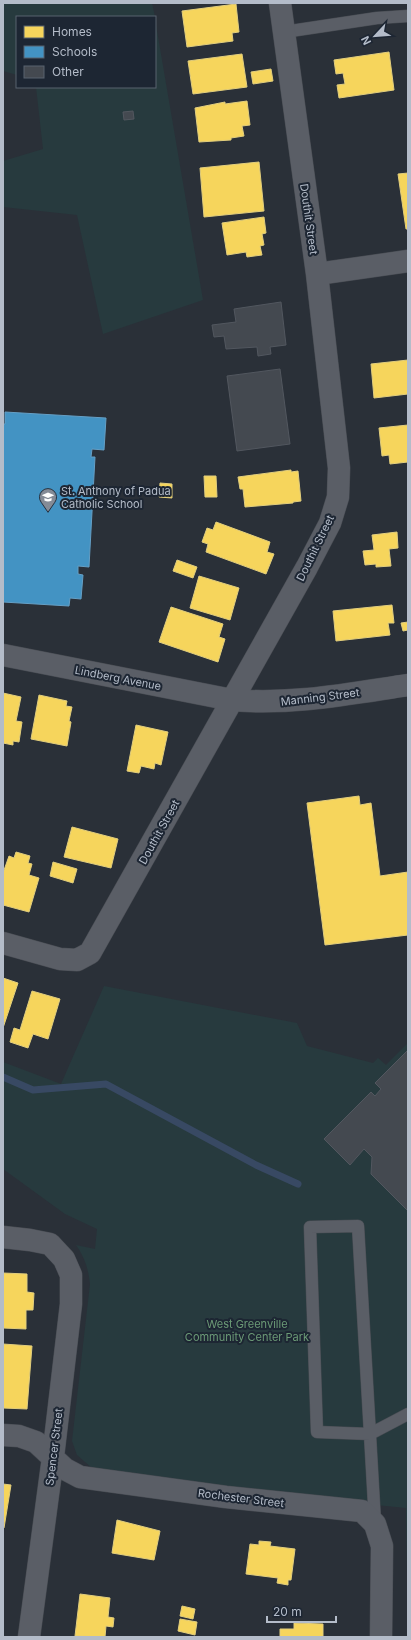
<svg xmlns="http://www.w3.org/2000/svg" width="411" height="1640" font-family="Inter,sans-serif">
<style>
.green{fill:#273a3e}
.homes{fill:#f6d55c;stroke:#e2ce7d}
.schools{fill:#4393c3;stroke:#659fc5}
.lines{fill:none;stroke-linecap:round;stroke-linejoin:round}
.stream{stroke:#384963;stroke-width:7}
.building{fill:#444950;stroke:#52575f}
.service-casing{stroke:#484c53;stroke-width:13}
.minor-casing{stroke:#484c53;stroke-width:23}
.service{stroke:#5a5e66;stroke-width:12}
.minor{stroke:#5a5e66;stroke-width:22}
.labels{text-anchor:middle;stroke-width:4;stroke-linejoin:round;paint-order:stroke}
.street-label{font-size:11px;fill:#b4bcc9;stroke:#1d2633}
.poi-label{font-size:11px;fill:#b4bcc9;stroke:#1d2633;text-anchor:start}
.park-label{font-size:11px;fill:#6b9a76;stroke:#1d2633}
</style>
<rect width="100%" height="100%" fill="#2a3038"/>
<path class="green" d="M3,3H152L155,17H17V75L3,71Z
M155,19L203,300L103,334L77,215L3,207V161L43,149L36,87H155Z
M104,986L297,1023L307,1046L373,1063L378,1058L386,1065L408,1043V1637L406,1508L295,1497L92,1468L77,1455L72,1441L90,1284C88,1268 85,1258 76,1245L95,1249L97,1229L65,1214L3,1169V1062L61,1084Z"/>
<path class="homes" d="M236,4L239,32L232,33L233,41L187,47L182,11Z
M389,52L394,90L339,98L337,85L345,84L343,73L336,74L334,60Z
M242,54L247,87L193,94L188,61Z
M271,69L273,81L253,84L251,72Z
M247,101L250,125L242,126L244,136L231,138V140L199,142L195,108L225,102V104Z
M259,162L264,211L204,217L200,168Z
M408,173V229H406L398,174Z
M264,217L266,233L262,234L264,245L260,246L262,255L247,257L246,252L227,255L222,223Z
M408,360V394L374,398L371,364Z
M408,425V462L390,464L389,455L382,456L379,428Z
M291,470V472L298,471L301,501L293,502V503L245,507L243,489H240L238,477Z
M204,476H216L217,497H205Z
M160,483L172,484V498L159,497Z
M216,522L270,542L267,552L274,554L266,574L206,552L208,544L202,542L207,528L213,530Z
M397,532L398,548L389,549L391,566L376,567V564L365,565L363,551L374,550L372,535Z
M177,560L197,567L193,578L173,571Z
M199,576L239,588L230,620L190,608Z
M392,605L394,623H388L390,635L336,641L333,611Z
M171,607L223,624L219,637L225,639L218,662L159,642Z
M408,622V630L403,631L401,623Z
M3,693L21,697L16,721L22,722L19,742L13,741V745L3,743Z
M39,695L67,701L66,706L72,707L69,721L71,722L67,746L31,739Z
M136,725L168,732L161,765L155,763L154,769L141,766L139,773L127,771Z
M359,796L360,805L371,803L380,876L408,872V935L325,945L307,803Z
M72,827L118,839L111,868L64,857Z
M16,852L30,856L28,863L32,864L29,875L39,878L29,912L3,905V873L9,856L14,858Z
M53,862L77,869L73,883L50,876Z
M3,978L18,983L3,1028Z
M32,991L60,999L48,1039L33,1034L28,1048L10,1042L14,1028L20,1030Z
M3,1273L27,1274V1292L34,1293L33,1310H26V1329L3,1328Z
M3,1344L32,1346L27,1409L3,1408Z
M3,1484L11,1485L4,1528L3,1527Z
M117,1520L160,1531L154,1560L112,1553Z
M259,1541L271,1542L270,1546L295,1549L291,1580H288V1585L277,1583L278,1578L246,1574L250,1544L259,1545Z
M80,1594L110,1598L108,1617L114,1618L113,1627L106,1626L105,1637L75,1636Z
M182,1606L195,1609L193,1619L180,1616Z
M180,1619L197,1622L195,1635L178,1631Z
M294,1623L323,1624V1637H280V1629H294Z"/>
<path class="schools" d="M5,412L106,418L104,450L92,449L91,457H95L89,567L78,566V574L83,575L81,599L70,598L69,606L3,602V424H5Z"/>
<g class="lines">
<path class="stream" d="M3,1077L33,1090L106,1084L256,1165L298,1184"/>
</g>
<path class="building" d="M133,111L134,119L124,120L123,112Z
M281,302L286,345L270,347L271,354L258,356L257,347L226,349L224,336L214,337L212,325L236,322L234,309Z
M280,369L290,444L237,451L227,376Z
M408,1050V1211L371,1174L372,1157L364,1149L350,1165L324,1139L371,1092L375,1096L381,1089L375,1083Z"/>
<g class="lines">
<g class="service-casing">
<path id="service" d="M284,32L377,18L408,16
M375,1522L358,1226L310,1227L317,1432L370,1434L408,1414"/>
</g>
<g class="minor-casing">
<path id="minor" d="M317,274L408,261
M3,655L232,700C293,705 348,694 408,685
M3,943L60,959L77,960L90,953L307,567L330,523L338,497L339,468L317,274L280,3
M3,1237L30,1240L50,1244L64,1259L71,1275V1304L53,1457L29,1637
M3,1435L19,1436L36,1442L65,1469L80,1477L226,1497L362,1511L375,1524L382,1546L381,1637"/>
</g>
<use href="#service" class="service"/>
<use href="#minor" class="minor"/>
</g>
<defs>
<g id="school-pin" transform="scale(0.9)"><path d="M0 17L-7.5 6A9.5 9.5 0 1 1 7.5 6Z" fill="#848b96" stroke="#1d2633"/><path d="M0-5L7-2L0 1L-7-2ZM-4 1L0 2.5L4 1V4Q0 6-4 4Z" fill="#fff"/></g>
</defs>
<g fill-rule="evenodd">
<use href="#school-pin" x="48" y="497"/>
</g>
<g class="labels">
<g class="street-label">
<text transform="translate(309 219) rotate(82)" y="4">Douthit Street</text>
<text transform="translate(315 548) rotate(-64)" y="4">Douthit Street</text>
<text transform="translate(118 678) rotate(11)" y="4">Lindberg Avenue</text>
<text transform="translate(320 697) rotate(-7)" y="4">Manning Street</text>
<text transform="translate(159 832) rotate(-61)" y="4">Douthit Street</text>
<text transform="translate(54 1447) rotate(-83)" y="4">Spencer Street</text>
<text transform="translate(241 1498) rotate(7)" y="4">Rochester Street</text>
</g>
<g class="poi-label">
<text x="61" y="495">St. Anthony of Padua<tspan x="61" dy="13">Catholic School</tspan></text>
</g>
<g class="park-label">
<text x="247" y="1328">West Greenville<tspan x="247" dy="13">Community Center Park</tspan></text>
</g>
</g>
<rect width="411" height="1640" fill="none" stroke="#b4bcc9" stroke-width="8"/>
<rect x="16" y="16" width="140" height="72" fill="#1d2633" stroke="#59626f"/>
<rect x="24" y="26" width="20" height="12" fill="#f6d55c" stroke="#59626f"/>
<text x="52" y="36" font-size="12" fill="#b4bcc9">Homes</text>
<rect x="24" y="46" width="20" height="12" fill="#4393c3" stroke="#59626f"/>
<text x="52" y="56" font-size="12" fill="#b4bcc9">Schools</text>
<rect x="24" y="66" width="20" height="12" fill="#444950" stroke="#59626f"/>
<text x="52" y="76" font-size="12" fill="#b4bcc9">Other</text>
<g transform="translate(375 36) rotate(244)" stroke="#1d2633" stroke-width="3" paint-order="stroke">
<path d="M0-3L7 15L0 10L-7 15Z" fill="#b4bcc9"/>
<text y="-6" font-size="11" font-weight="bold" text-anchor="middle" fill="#b4bcc9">N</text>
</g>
<path d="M267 1616v6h69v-6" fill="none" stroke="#b4bcc9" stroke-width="2"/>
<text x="273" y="1616" font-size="12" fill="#b4bcc9" stroke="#1d2633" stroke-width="3" paint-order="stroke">20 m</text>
</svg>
